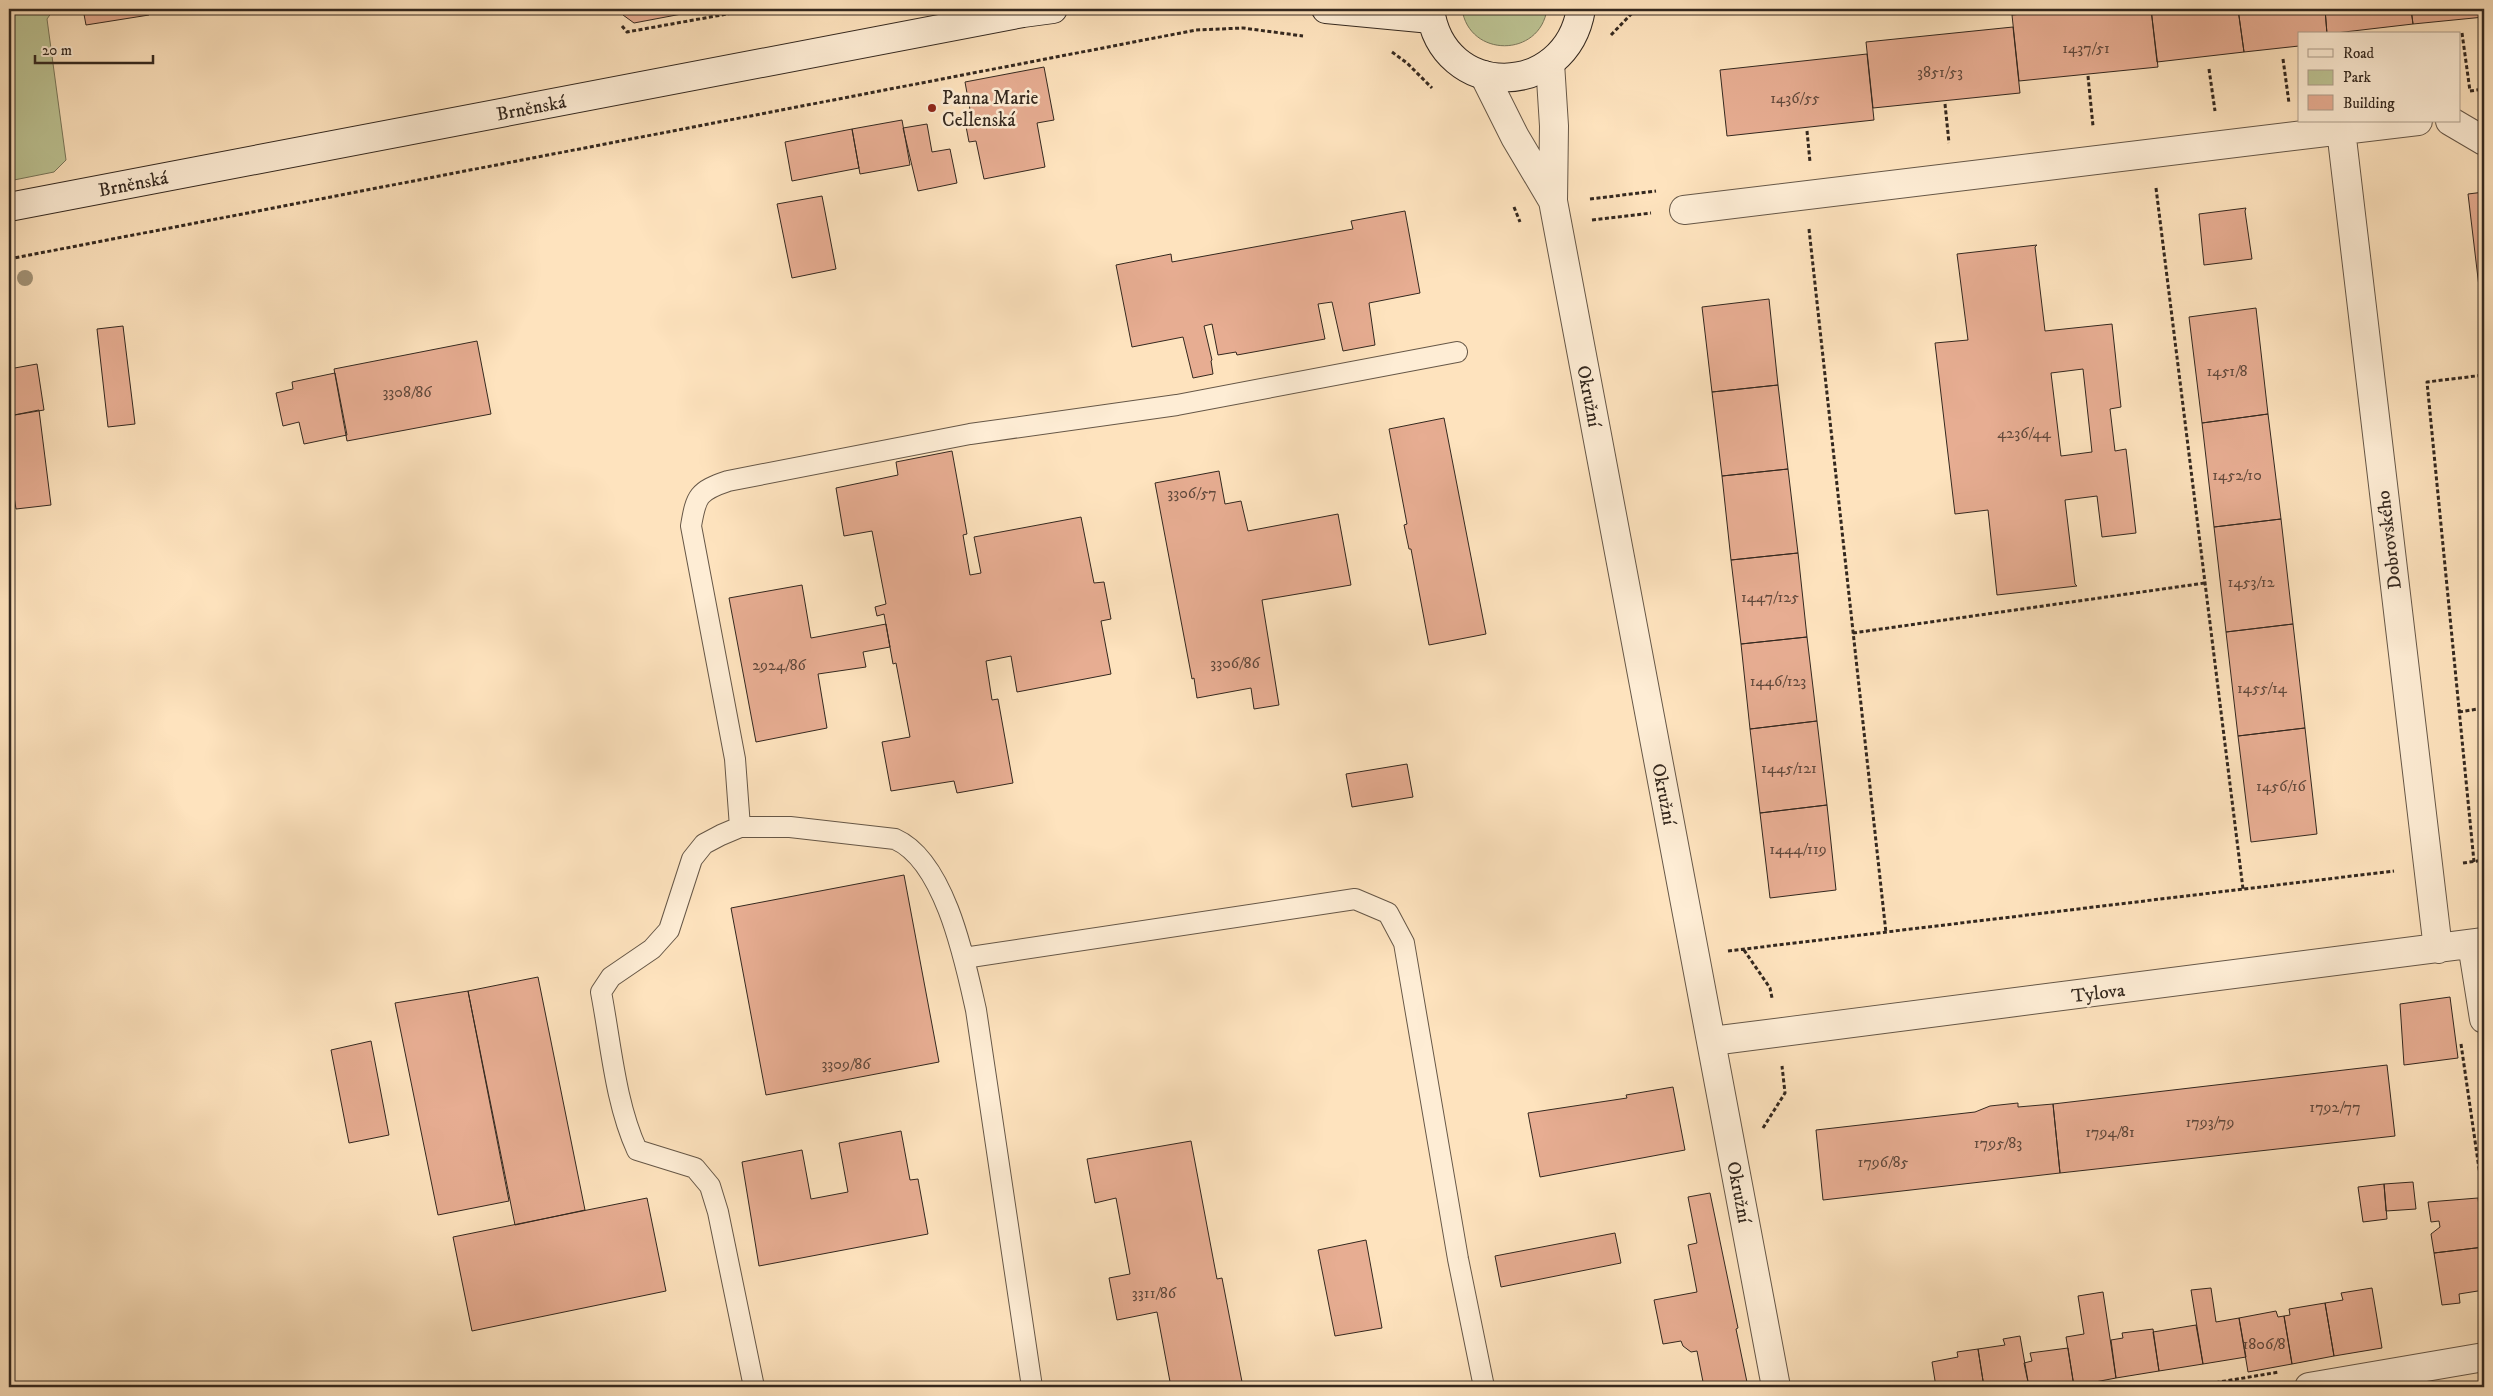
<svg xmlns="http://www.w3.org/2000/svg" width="2493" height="1396" font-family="'IM FELL DW Pica',serif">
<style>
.green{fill:#bdc494;stroke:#78765a}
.building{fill:#e7ad92;stroke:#34281f;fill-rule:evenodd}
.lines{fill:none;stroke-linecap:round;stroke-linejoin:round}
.lane-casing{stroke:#665747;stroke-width:22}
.street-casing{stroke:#665747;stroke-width:30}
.secondary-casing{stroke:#34281f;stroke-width:30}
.path{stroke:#34281f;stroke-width:3;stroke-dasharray:4 2.5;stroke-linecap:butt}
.lane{stroke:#feedd5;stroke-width:20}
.street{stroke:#feedd5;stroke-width:28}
.secondary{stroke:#feedd5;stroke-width:28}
.tree{fill:#a29276}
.poi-dot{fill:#8f2418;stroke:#feedd5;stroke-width:2}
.labels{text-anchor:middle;stroke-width:5;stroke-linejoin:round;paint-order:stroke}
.number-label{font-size:16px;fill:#61493c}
.poi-label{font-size:19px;fill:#34281f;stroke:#feedd5;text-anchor:start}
.street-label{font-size:19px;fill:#34281f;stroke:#feedd5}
</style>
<rect width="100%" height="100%" fill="#fee3be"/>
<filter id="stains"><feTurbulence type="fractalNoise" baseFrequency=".004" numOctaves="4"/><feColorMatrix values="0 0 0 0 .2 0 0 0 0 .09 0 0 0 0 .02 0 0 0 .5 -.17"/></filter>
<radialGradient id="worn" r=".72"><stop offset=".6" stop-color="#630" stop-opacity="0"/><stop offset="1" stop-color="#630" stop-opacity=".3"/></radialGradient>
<path class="green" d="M9,9H54L47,19L66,160L54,172L9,181Z
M1462,9H1547C1540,58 1469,58 1462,9Z"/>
<path class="building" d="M83,9H148L149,15L86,25Z
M622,9H708L634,23L623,15Z
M2073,9H2151L2158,67L2019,81L2012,15Z
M2151,9H2238L2244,52L2157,62Z
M2238,9H2325L2327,34H2299V46L2244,52Z
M2325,9H2411L2413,24L2327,34Z
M2411,9H2484V17L2413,24Z
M2013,27L2020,93L1873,108L1866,42Z
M1867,54L1874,120L1727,136L1720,70Z
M1044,67L1054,120L1037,123L1045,167L984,179L976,141L969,142L964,116L971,115L965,82Z
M902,120L910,165L860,174L852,129Z
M927,124L932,152L950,149L957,183L918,191L903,128Z
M852,129L859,168L792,181L785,142Z
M2484,192V329L2468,194Z
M822,196L836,269L792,278L777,204Z
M2246,208L2245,211L2252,259L2204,265L2199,214Z
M1405,211L1420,293L1369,303L1375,345L1343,351L1332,302L1318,304L1325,339L1237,355L1236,352L1218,355L1212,324L1204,326L1212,360L1211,361L1213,374L1193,378L1183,337L1132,347L1116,265L1171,254L1172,262L1353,229L1351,221Z
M2037,245L2035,247L2045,331L2112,324L2121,407L2110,409L2115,451L2126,449L2136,533L2102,537L2097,496L2065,500L2075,584L2077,586L1997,595L1988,510L1955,514L1935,343L1968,340L1957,254ZM2083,369L2092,452L2061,456L2051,373Z
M1769,299L1778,385L1712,392L1702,307Z
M2256,308L2268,414L2202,423L2189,317Z
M123,326L135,424L108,427L97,329Z
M477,341L491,414L347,441L334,369Z
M37,364L44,410L9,416V369Z
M335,373L347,435L304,444L299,422L283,426L276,393L293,389L292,382Z
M1778,385L1788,469L1722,476L1712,392Z
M39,410L51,505L16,509L9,465V416Z
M2268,414L2281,519L2214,527L2202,423Z
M1444,418L1486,634L1429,645L1411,549H1409L1404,525L1407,524L1389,429Z
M952,451L967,534L963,535L970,575L981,573L974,537L1081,517L1094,583L1104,582L1111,619L1101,621L1111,674L1017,692L1011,656L986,661L992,700L998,699L1013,783L957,793L954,781L891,791L882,742L910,737L896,663L893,664L884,614L877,616L875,607L886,604L872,531L844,536L836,488L898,475L896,462Z
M1788,469L1798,553L1731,560L1722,476Z
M1219,471L1225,504L1241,501L1248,531L1338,514L1351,585L1262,600L1279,705L1254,709L1251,688L1197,698L1194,678L1192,679L1155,483Z
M2281,519L2293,624L2226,632L2214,527Z
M1798,553L1807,637L1741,644L1731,560Z
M802,585L811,638L886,624L890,647L863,652L866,667L818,674L827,728L756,742L729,598Z
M2293,624L2305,728L2238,736L2226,632Z
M1807,637L1817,721L1750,729L1741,644Z
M1817,721L1827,805L1760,813L1750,729Z
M2305,728L2317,834L2251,842L2238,736Z
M1407,764L1413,797L1352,807L1346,774Z
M1827,805L1836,890L1770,898L1760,813Z
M904,875L939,1062L766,1095L731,908Z
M538,977L585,1210L515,1225L468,991Z
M468,991L509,1201L438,1215L395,1003Z
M2450,997L2458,1058L2404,1065L2400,1004Z
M371,1041L389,1135L349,1143L331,1050Z
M2387,1065L2395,1136L2060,1173L2053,1104Z
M1673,1087L1685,1150L1540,1177L1528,1113L1627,1098L1626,1095Z
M2018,1103V1107L2053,1104L2060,1173L1823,1200L1816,1130L1975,1112L1990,1106Z
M901,1131L910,1180L918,1179L928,1234L759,1266L742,1162L802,1150L811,1199L848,1192L839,1143Z
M1191,1141L1217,1279L1222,1278L1243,1387H1171L1157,1312L1117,1320L1109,1278L1130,1274L1116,1198L1095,1203L1087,1159Z
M2413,1182L2416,1209L2386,1211L2384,1184Z
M2384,1184L2387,1219L2363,1222L2358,1187Z
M1710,1193L1738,1328L1736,1329L1748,1387H1704L1697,1351L1691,1352L1683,1346L1681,1341L1663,1344L1654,1300L1697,1292L1688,1245L1697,1243L1688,1197Z
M647,1198L666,1291L472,1331L453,1237Z
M2478,1198L2484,1247L2434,1253L2431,1234L2440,1227L2439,1221L2431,1222L2428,1202Z
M1615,1233L1621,1263L1501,1287L1495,1256Z
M1366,1240L1382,1328L1335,1336L1318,1250Z
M2484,1247V1290L2459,1294L2460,1303L2442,1305L2434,1253Z
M2211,1288L2216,1322L2239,1318L2246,1357L2203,1364L2191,1290Z
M2372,1288L2382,1348L2334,1356L2325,1303L2343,1300L2341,1293Z
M2103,1292L2116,1378L2074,1386L2066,1337L2084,1334L2078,1296Z
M2325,1303L2334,1356L2292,1364L2284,1316L2290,1315L2289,1309Z
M2276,1311L2278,1317L2284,1316L2292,1364L2248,1372L2239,1318Z
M2196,1325L2203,1364L2159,1371L2153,1332Z
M2153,1329L2159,1371L2116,1378L2111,1340L2123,1338L2122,1333Z
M2020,1336L2029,1387H1984L1978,1349L2005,1345L2003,1339Z
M2068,1348L2074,1387H2029L2024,1363L2032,1361L2030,1353Z
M1978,1349L1984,1387H1936L1932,1362L1958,1357L1957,1352Z"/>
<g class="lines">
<g class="lane-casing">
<path id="lane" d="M740,827L735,759L691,526C696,496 698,491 728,481L970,434L1177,405L1457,352
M964,958L1355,899L1388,913L1404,943L1458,1259L1484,1387
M754,1387L718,1212L710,1186L695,1168L637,1150C615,1102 611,1044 601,992L611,977L652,949L669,930L692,859L704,844L721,835L740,827H790L895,839C945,861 965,961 976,1010L1032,1387"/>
</g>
<g class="street-casing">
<path id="street" d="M1550,63L1554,126L1553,201L1776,1387
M1484,75L1515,137L1553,201
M2450,121L2484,141
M2341,130L2438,949
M1684,210L2418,121
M2472,944L2484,1019
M1712,1041L2484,942
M2309,1387L2484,1357"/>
</g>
<g class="secondary-casing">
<path id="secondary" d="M1326,9L1431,19
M1430,9C1442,101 1566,100 1581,9
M9,207L1023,13L1053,9"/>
</g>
<path class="path" d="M622,26L627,32L755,9
M2462,33L2470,91
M1611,35L1636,9
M1392,52L1407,63L1432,88
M2283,59L2289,103
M2209,69L2215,111
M2088,76L2093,126
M2470,91L2484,89
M1945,104L1949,143
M1807,131L1810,162
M2156,188L2243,889
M1590,199L1656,191
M1514,207L1520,222
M1592,220L1651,213
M1809,229L1886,933
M9,259L1196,30L1243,28L1303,36
M1853,633L2205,583
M2459,712L2484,708
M2474,862L2427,382L2484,375
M2463,863L2484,860
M1744,950L1770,988L1772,998
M1728,951L2394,871
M2461,1044L2484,1203
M1763,1128L1785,1093L1782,1066
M2190,1387L2279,1372"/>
<use href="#lane" class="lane"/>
<use href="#street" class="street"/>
<use href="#secondary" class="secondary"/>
</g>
<circle class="tree" cx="25" cy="278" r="8"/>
<circle class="poi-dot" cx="932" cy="108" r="5"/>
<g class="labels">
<g class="number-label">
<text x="2086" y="53">1437/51</text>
<text x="1940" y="77">3851/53</text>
<text x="1795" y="103">1436/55</text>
<text x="2227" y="376">1451/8</text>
<text x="407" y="397">3308/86</text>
<text x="2024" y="438">4236/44</text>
<text x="2237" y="480">1452/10</text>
<text x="1192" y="498">3306/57</text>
<text x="2251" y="587">1453/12</text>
<text x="1770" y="602">1447/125</text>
<text x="1235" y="668">3306/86</text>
<text x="779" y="670">2924/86</text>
<text x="1778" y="686">1446/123</text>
<text x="2262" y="693">1455/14</text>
<text x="1789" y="773">1445/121</text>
<text x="2281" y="791">1456/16</text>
<text x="1798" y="854">1444/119</text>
<text x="846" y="1069">3309/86</text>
<text x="2335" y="1112">1792/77</text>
<text x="2210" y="1127">1793/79</text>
<text x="2110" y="1137">1794/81</text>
<text x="1998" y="1148">1795/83</text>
<text x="1883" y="1167">1796/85</text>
<text x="1154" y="1298">3311/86</text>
<text x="2264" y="1349">1806/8</text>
</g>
<g class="poi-label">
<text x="942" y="104">Panna Marie<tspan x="942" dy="22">Cellenská</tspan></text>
</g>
<g class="street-label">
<text transform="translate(531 107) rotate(-11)" y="7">Brněnská</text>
<text transform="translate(133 183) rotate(-11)" y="7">Brněnská</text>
<text transform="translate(1590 396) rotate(79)" y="7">Okružní</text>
<text transform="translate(2388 540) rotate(-97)" y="7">Dobrovského</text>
<text transform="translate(1665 794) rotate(79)" y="7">Okružní</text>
<text transform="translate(2098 992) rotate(-7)" y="7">Tylova</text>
<text transform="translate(1740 1192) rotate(79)" y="7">Okružní</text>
</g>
</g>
<rect width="2493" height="1396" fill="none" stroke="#fee3be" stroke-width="30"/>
<rect x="10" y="10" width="2473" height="1376" fill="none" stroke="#34281f" stroke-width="2.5"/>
<rect x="15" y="15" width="2463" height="1366" fill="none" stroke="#34281f"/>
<rect x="2298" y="32" width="162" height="90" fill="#feedd5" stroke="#ad9e8c"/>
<rect x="2308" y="49" width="25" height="8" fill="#feedd5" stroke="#ad9e8c"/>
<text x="2343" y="58" font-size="15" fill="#34281f">Road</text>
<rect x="2308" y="70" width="25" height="15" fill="#bdc494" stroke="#ad9e8c"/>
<text x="2343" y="82" font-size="15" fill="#34281f">Park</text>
<rect x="2308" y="95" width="25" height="15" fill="#e7ad92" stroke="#ad9e8c"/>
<text x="2343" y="108" font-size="15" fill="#34281f">Building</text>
<path d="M35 55v8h118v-8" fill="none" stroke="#34281f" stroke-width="2.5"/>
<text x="42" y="55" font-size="15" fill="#34281f" stroke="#feedd5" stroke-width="4" paint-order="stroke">20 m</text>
<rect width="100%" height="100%" filter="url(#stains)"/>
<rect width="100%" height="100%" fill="url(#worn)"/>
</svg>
